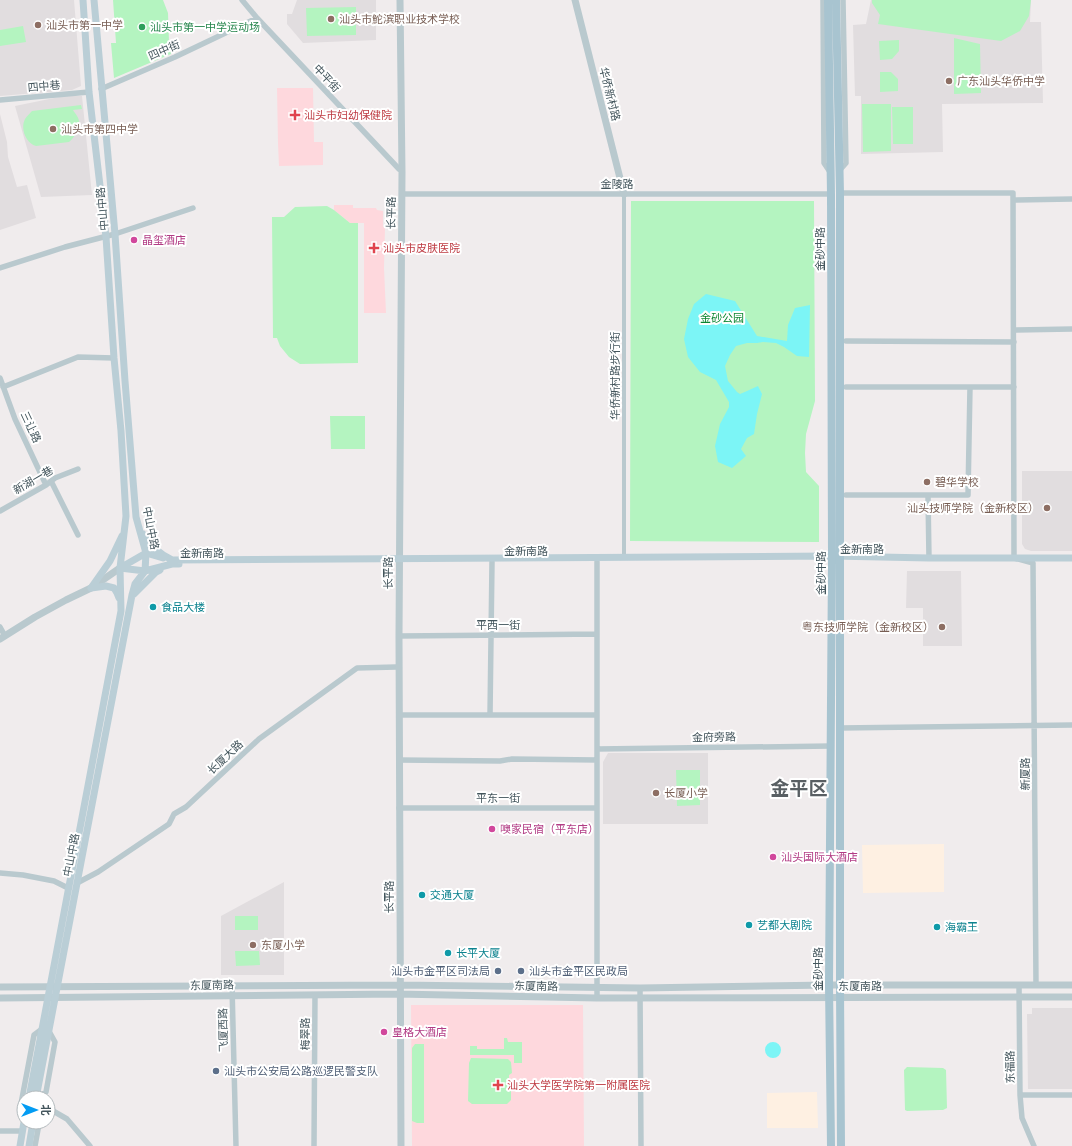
<svg xmlns="http://www.w3.org/2000/svg" width="1072" height="1146" font-family="'Archivo Narrow','Noto Sans SC',sans-serif">
<style>
.commercial{fill:#fef0e2}
.education{fill:#e1dddf}
.medical{fill:#fed8dd}
.green{fill:#b4f4c0}
.water{fill:#7cf5f6}
.lines{fill:none;stroke-linecap:round;stroke-linejoin:round}
.pedestrian{stroke:#b9c9ce;stroke-width:4}
.minor{stroke:#b9c9ce;stroke-width:5.5}
.tertiary{stroke:#b9c9ce;stroke-width:7}
.secondary{stroke:#baced6;stroke-width:7}
.primary{stroke:#a8c4d0;stroke-width:8}
.education-dot{fill:#8d6e63;stroke:#fff;stroke-width:1.5}
.leisure-dot{fill:#2e9e5b;stroke:#fff;stroke-width:1.5}
.health-dot{fill:#e0444e;stroke:#fff;stroke-width:1.5}
.hotel-dot{fill:#d1479c;stroke:#fff;stroke-width:1.5}
.culture-dot{fill:#0f9aa8;stroke:#fff;stroke-width:1.5}
.service-dot{fill:#5c6f8a;stroke:#fff;stroke-width:1.5}
.labels{text-anchor:middle;stroke-width:4;stroke-linejoin:round;paint-order:stroke}
.education-label{font-size:11px;fill:#785e54;stroke:#fff;text-anchor:start}
.leisure-label{font-size:11px;fill:#27864d;stroke:#fff;text-anchor:start}
.street-label{font-size:11px;fill:#43555c;stroke:#fff}
.health-label{font-size:11px;fill:#be3a42;stroke:#fff;text-anchor:start}
.hotel-label{font-size:11px;fill:#b23c85;stroke:#fff;text-anchor:start}
.park-label{font-size:11px;fill:#0c8630;stroke:#fff}
.culture-label{font-size:11px;fill:#0d838f;stroke:#fff;text-anchor:start}
.service-label{font-size:11px;fill:#4e5e75;stroke:#fff;text-anchor:start}
.town-label{font-size:19px;font-weight:bold;fill:#595f63;stroke:#fff}
</style>
<rect width="100%" height="100%" fill="#f0eced"/>
<path class="commercial" d="M944,844V892L863,893L862,845Z
M817,1092L818,1128H767V1093Z"/>
<path class="education" d="M0,0H74L81,86L72,90L0,96Z
M297,0H376V40L303,43L287,24V14H292Z
M871,0H1031L1030,22H1041L1043,103L942,104L943,152L861,154V96H855L853,25L866,24Z
M64,96H82L92,195L41,197L15,106Z
M0,114L7,142L8,157L17,187L27,185L36,218L0,230Z
M1022,471H1072V551H1031L1025,549L1022,544Z
M907,571H961L962,646H923V608H906Z
M608,753H708V824H603V762Z
M284,882V975H221V916Z
M1032,1008H1072V1089H1028L1027,1014H1032Z"/>
<path class="medical" d="M277,88H313L314,142H323V165L279,166L278,143Z
M334,205H353V208H376L377,210L383,211V226L385,228L384,268L386,313H364V223H350L334,210Z
M411,1005H583L584,1146H412Z"/>
<path class="green" d="M113,0H163L168,13L169,42L171,54L114,78L111,43H116Z
M872,0H1031L1029,16L1020,31L1001,41L878,24L880,15L872,3Z
M356,7V35L307,36L306,8Z
M23,26L26,42L0,46V30Z
M954,38L980,44L981,93L954,94Z
M899,40V51L892,59L880,60L879,41Z
M880,72H891L898,79V91L880,92Z
M862,104H891V151L863,152Z
M81,105L82,109L73,110C74,112 76,114 77,116C83,125 76,136 69,142L36,146C26,143 20,129 25,119C27,116 30,113 32,111Z
M892,107H913V144H893Z
M631,201H814L815,401L806,434L805,453L806,472L819,486V542L630,541Z
M327,206L334,210L350,223H358V363L300,364L289,357L280,346L277,338H273L272,217H284L295,207Z
M330,416H365V449H331Z
M676,770H700V805L677,806Z
M235,916H258V930H235Z
M235,951H259L260,965L236,966Z
M504,1038H507L508,1042H522V1063H514V1055H470V1046H477V1049H504Z
M415,1044H424V1123H417L412,1121V1048Z
M471,1058L508,1059L511,1062L512,1073L509,1075V1087L511,1089V1100L507,1104H472L468,1101L469,1063Z
M907,1067L943,1068L946,1070L947,1108L943,1110H940L907,1111L905,1110L904,1070Z"/>
<path class="water" d="M706,294L735,301L757,336L787,341L788,325L795,308L810,305L809,357L797,356L784,347L776,343L763,342L757,343H747L736,346L730,355L725,366L728,381L737,392L740,394L747,391L758,386L762,394L757,414L754,434L747,438L741,449L746,456L732,468L718,462L715,446L720,424L729,407V402L716,380L700,372L688,357L684,339L688,319L694,304Z
M765 1050a8 8 0 1 1 16 0a8 8 0 1 1-16 0Z"/>
<g class="lines">
<path class="pedestrian" d="M624,558V194"/>
<path class="minor" d="M242,0L257,18L399,169
M823,0L824,163L830,172
M101,89L175,57L257,18
M0,100L89,92
M839,171L846,163L843,0
M840,193H1013L1014,558L1033,563L1036,985
M402,194H831
M1013,200L1072,199
M0,268L65,247L115,234L193,208
M1014,330L1072,329
M846,341L1014,342
M0,378L15,419L46,485
M3,387L78,357L114,358
M846,387H1014
M51,481L78,535
M846,495H968L970,387
M928,496L929,558
M0,511L46,485L55,478L78,469
M597,562V998
M0,627L5,636
M399,636L597,634
M399,715H597
M490,715L492,562
M840,728L1072,725
M597,749L831,746
M399,760L500,761L512,759L597,760
M399,808H597
M0,873L23,875L54,881L68,888
M77,883L98,872L169,824L174,814L186,807L259,739L357,668L396,667
M1019,985L1020,1095L1022,1118L1034,1146
M232,986L236,1146
M640,988L641,1146
M1020,1095H1072
M36,1098L46,1092L55,1042L50,1033
M48,1108L67,1119L90,1146
M24,1116L20,1109L34,1035L42,1029
M0,1131H22
M35,1146L39,1124L38,1122
M314,1146L315,995"/>
<path class="tertiary" d="M400,0L402,172L399,636L401,1146
M575,0L624,194
M0,639L35,617L66,600L91,588L120,568
M0,987L400,985L640,988L829,985H1072
M0,998L397,994L597,998L1072,997"/>
<path class="secondary" d="M143,534C150,546 160,554 172,560L832,556L929,558H1072
M120,568L145,571L172,564H179
M120,568L146,553L163,558
M91,588L110,561L122,536
M91,588L106,586L114,588L117,593L119,598
M134,594L156,572L160,570
M29,1098L121,611L120,568L126,516L121,431L114,358L106,237L89,92L83,0
M36,1098C69,931 99,763 132,595L135,584L145,571L146,553L136,517L125,381L115,234L94,0
M20,1146L24,1122
M29,1146L33,1122"/>
<path class="primary" d="M828,0L831,194L832,560L829,985L831,1146
M836,0L840,193V986L841,1146"/>
</g>
<g class="education-dot">
<circle cx="331" cy="19" r="4"/>
<circle cx="38" cy="25" r="4"/>
<circle cx="949" cy="81" r="4"/>
<circle cx="53" cy="129" r="4"/>
<circle cx="927" cy="482" r="4"/>
<circle cx="1047" cy="508" r="4"/>
<circle cx="942" cy="627" r="4"/>
<circle cx="656" cy="793" r="4"/>
<circle cx="253" cy="945" r="4"/>
</g>
<circle class="leisure-dot" cx="142" cy="27" r="4"/>
<g class="health-dot">
<path d="M293 109h4v4h4v4h-4v4h-4v-4h-4v-4h4z"/>
<path d="M372 242h4v4h4v4h-4v4h-4v-4h-4v-4h4z"/>
<path d="M496 1079h4v4h4v4h-4v4h-4v-4h-4v-4h4z"/>
</g>
<g class="hotel-dot">
<circle cx="134" cy="240" r="4"/>
<circle cx="492" cy="829" r="4"/>
<circle cx="773" cy="857" r="4"/>
<circle cx="384" cy="1032" r="4"/>
</g>
<g class="culture-dot">
<circle cx="153" cy="607" r="4"/>
<circle cx="422" cy="895" r="4"/>
<circle cx="749" cy="925" r="4"/>
<circle cx="937" cy="927" r="4"/>
<circle cx="448" cy="953" r="4"/>
</g>
<g class="service-dot">
<circle cx="498" cy="971" r="4"/>
<circle cx="521" cy="971" r="4"/>
<circle cx="216" cy="1071" r="4"/>
</g>
<g class="labels">
<g class="education-label">
<text x="339" y="23">汕头市鮀滨职业技术学校</text>
<text x="46" y="29">汕头市第一中学</text>
<text x="957" y="85">广东汕头华侨中学</text>
<text x="61" y="133">汕头市第四中学</text>
<text x="935" y="486">碧华学校</text>
<text x="1039" y="512" text-anchor="end">汕头技师学院（金新校区）</text>
<text x="934" y="631" text-anchor="end">粤东技师学院（金新校区）</text>
<text x="664" y="797">长厦小学</text>
<text x="261" y="949">东厦小学</text>
</g>
<g class="leisure-label">
<text x="150" y="31">汕头市第一中学运动场</text>
</g>
<g class="street-label">
<text transform="translate(164 50) rotate(-24)" y="4">四中街</text>
<text transform="translate(327 78) rotate(47)" y="4">中平街</text>
<text transform="translate(44 86) rotate(-5)" y="4">四中巷</text>
<text transform="translate(610 94) rotate(76)" y="4">华侨新村路</text>
<text x="617" y="188">金陵路</text>
<text transform="translate(102 209) rotate(-95)" y="4">中山中路</text>
<text transform="translate(391 213) rotate(-89)" y="4">长平路</text>
<text transform="translate(820 249) rotate(-90)" y="4">金砂中路</text>
<text transform="translate(615 376) rotate(-90)" y="4">华侨新村路步行街</text>
<text transform="translate(31 427) rotate(65)" y="4">三让路</text>
<text transform="translate(33 480) rotate(-30)" y="4">新湖一巷</text>
<text transform="translate(151 528) rotate(79)" y="4">中山中路</text>
<text x="862" y="553">金新南路</text>
<text x="526" y="555">金新南路</text>
<text x="202" y="557">金新南路</text>
<text transform="translate(388 573) rotate(-90)" y="4">长平路</text>
<text transform="translate(821 573) rotate(-90)" y="4">金砂中路</text>
<text x="498" y="629">平西一街</text>
<text transform="translate(714 737) rotate(-1)" y="4">金府旁路</text>
<text transform="translate(225 757) rotate(-43)" y="4">长厦大路</text>
<text transform="translate(1025 774) rotate(-90)" y="4">新厦路</text>
<text x="498" y="802">平东一街</text>
<text transform="translate(71 855) rotate(-79)" y="4">中山中路</text>
<text transform="translate(389 897) rotate(-90)" y="4">长平路</text>
<text transform="translate(818 969) rotate(-90)" y="4">金砂中路</text>
<text transform="translate(212 985) rotate(-1)" y="4">东厦南路</text>
<text transform="translate(536 986) rotate(1)" y="4">东厦南路</text>
<text x="860" y="990">东厦南路</text>
<text transform="translate(223 1030) rotate(-91)" y="4">飞厦西路</text>
<text transform="translate(305 1034) rotate(-90)" y="4">梅翠路</text>
<text transform="translate(1010 1067) rotate(-91)" y="4">东福路</text>
</g>
<g class="health-label">
<text x="304" y="119">汕头市妇幼保健院</text>
<text x="383" y="252">汕头市皮肤医院</text>
<text x="507" y="1089">汕头大学医学院第一附属医院</text>
</g>
<g class="hotel-label">
<text x="142" y="244">晶玺酒店</text>
<text x="500" y="833">噢家民宿（平东店）</text>
<text x="781" y="861">汕头国际大酒店</text>
<text x="392" y="1036">皇格大酒店</text>
</g>
<g class="park-label">
<text x="722" y="322">金砂公园</text>
</g>
<g class="culture-label">
<text x="161" y="611">食品大楼</text>
<text x="430" y="899">交通大厦</text>
<text x="757" y="929">艺都大剧院</text>
<text x="945" y="931">海霸王</text>
<text x="456" y="957">长平大厦</text>
</g>
<g class="service-label">
<text x="490" y="975" text-anchor="end">汕头市金平区司法局</text>
<text x="529" y="975">汕头市金平区民政局</text>
<text x="224" y="1075">汕头市公安局公路巡逻民警支队</text>
</g>
<g class="town-label">
<text x="799" y="795">金平区</text>
</g>
</g>
<g transform="translate(36 1110) rotate(90)"><circle r="19" fill="#ffffff" stroke="#b4bbbe"/>
<path d="M0-3L7 15L0 10L-7 15Z" fill="#039cf3"/>
<text y="-6" font-size="11" font-weight="bold" text-anchor="middle" fill="#43555c">北</text>
</g>
</svg>
